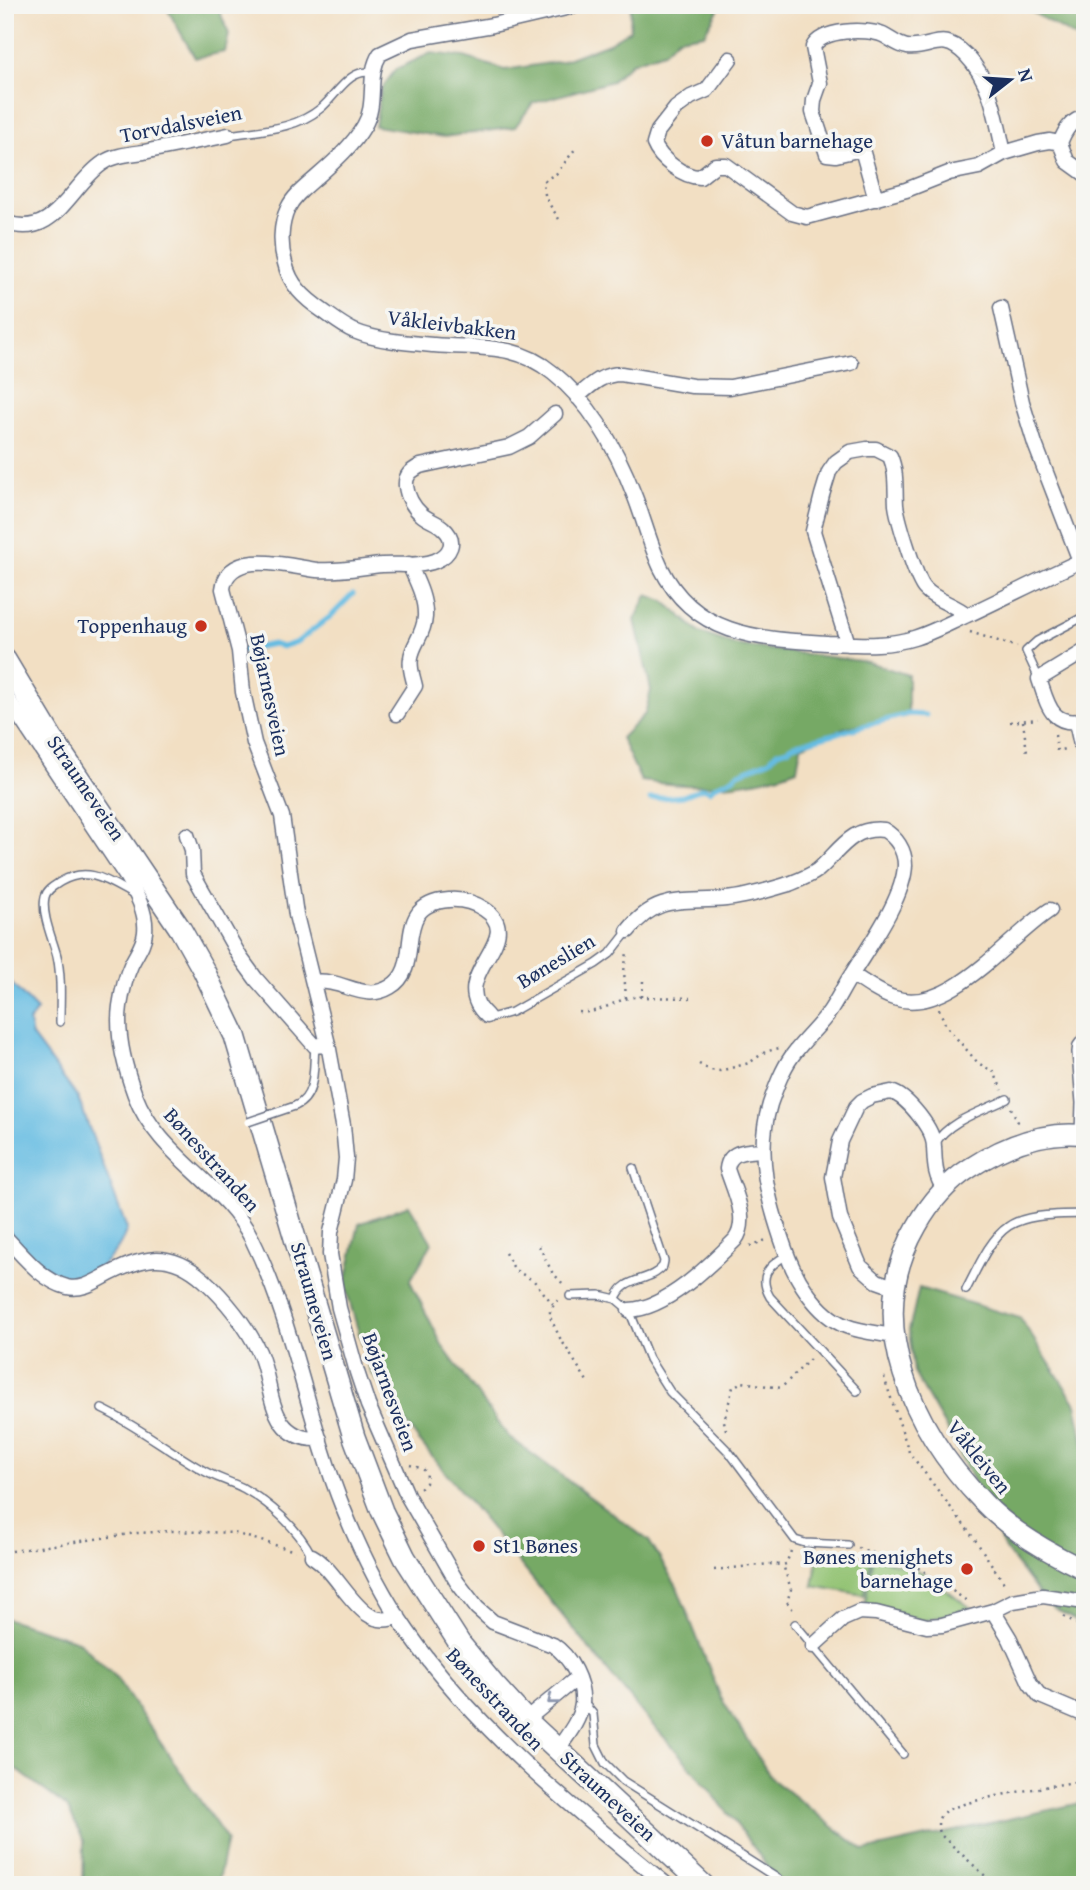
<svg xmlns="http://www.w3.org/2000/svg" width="1090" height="1890" font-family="'Gentium Book Plus',serif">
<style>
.green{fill:#93c373;stroke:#577968;stroke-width:2}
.forest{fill:#76a965;stroke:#486c62;stroke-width:2}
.water{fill:#65bce2;stroke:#4076a0;stroke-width:2}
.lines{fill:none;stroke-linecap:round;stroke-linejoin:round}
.stream{stroke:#65bce2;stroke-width:5}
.lane-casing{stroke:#666d81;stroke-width:10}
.street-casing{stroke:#666d81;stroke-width:17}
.secondary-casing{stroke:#666d81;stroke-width:22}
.primary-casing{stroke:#666d81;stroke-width:24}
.path{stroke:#666d81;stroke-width:2.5;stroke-dasharray:2 5;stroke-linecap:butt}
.lane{stroke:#fff;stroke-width:7}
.street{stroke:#fff;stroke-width:14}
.secondary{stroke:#fff;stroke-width:19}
.primary{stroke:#fff;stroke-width:21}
.lane-bridge-casing{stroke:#666d81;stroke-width:10;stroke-linecap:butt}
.lane-bridge{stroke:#fff;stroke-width:7}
.oneway{stroke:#8d97ae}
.poi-dot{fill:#c8321e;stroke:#f6f6f2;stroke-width:2.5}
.labels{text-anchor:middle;stroke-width:7;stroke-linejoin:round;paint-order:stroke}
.street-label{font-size:21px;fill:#1b2f5e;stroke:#f6f6f2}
.poi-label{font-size:21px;fill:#1b2f5e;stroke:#f6f6f2;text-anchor:start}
</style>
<rect width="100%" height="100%" fill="#f6f6f2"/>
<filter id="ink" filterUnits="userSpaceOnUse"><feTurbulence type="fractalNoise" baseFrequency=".0143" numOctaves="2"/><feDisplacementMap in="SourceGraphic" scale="14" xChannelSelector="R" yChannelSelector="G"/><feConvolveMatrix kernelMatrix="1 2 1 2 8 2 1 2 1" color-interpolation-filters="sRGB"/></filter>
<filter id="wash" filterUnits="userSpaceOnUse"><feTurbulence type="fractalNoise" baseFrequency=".00686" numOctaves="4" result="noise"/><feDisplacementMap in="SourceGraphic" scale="28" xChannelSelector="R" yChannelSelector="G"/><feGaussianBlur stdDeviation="1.57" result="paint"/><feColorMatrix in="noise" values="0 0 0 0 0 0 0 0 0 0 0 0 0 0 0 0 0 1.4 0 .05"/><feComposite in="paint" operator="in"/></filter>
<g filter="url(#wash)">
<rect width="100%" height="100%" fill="#f2dfc3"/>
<path class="green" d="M819,1551L871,1560L864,1595L813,1586Z
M873,1556L924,1573L971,1608L923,1621L865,1604Z"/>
<path class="forest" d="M165,5H217L229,34L225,52L195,58Z
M631,5H721L704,34L678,38L664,52L631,63L612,81L533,103L515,127L444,137L375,126L381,89L396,69L431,53L464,57L505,70L562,61L609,43L630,30Z
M1020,5H1085V43Z
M647,595L664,601L700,633L736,645L868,662L908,675V716L844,728L801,746L797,769C747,789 693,788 641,781L621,738L645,714L651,690L635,620Z
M409,1205L432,1243L410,1281L443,1347L508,1436L649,1541L677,1587L721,1698L772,1779L864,1851L1085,1802V1885H780C740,1826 697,1771 648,1720L417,1438L370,1371L345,1286L359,1224Z
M919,1288L1020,1318L1076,1404L1085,1448V1627L1046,1603L1005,1549L955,1444L914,1373L909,1330Z
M5,1618L78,1641L115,1676L227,1840L217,1885H83L84,1841L67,1807L5,1761Z"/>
<path class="water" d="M5,977L37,1010L29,1022L32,1036L78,1098L127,1229C123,1243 113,1255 103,1265C64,1301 34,1256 5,1230Z"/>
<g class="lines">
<path class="stream" d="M240,651L273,644L282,647L297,642L331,616L353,594
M650,799L683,796L703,788L710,791L715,786L731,779L739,773L770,760L777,752L788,749L793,745L908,714L926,715"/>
</g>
</g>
<g filter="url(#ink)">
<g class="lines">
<g class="lane-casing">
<path id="lane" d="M228,135C260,130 295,130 321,108C336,96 350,67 372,73
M1039,679L1026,651L1037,641L1085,616
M487,1016L494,1017L512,1012L596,964L610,954L628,931
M60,1022C60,1000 62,977 57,956C53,940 41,914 45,897C47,889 54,886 60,882C89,865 108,881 135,896
M295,1106C317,1097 313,1066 315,1046
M1079,1134L1080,1103L1076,1052L1077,1045L1085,1034
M935,1144C949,1120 983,1111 1007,1099
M787,1255C768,1266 758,1276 770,1297L857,1391
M966,1290C1001,1220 1005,1215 1085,1214
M570,1296L599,1295L616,1299L629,1310L649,1359L670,1392L729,1452L795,1540L805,1543L848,1545
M616,1299C623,1276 650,1283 663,1266L664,1261L633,1168
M102,1409C136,1425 166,1449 199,1468C213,1477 229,1481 243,1488C270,1503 298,1528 312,1556
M795,1624L903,1754
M583,1702L593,1714L596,1745L605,1763L623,1781L788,1885"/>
</g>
<g class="street-casing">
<path id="street" d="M579,5L493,25L412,39L380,54C366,76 378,103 364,126C353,145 334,162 318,176C307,186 294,195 288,208C280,225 280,246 285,263C290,285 304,298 323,311C333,318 343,326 354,331C378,341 409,343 434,345C479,349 515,342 553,373C592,404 618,452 635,497C644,520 650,545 661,568C695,637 760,639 828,643C857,644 886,647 914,638C934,632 953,621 972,613C1010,595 1047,576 1085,559
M730,59L707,90L691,97L676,108L658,131L654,144C660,159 683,177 700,177L715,165H726L792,213L807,217L906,190L949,173L979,167L1004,153L1038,143L1050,141L1060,143
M1085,117C1071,120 1065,130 1060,143L1067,161L1085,174
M876,199L863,153L857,150L836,155L827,154L813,112L814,100L820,83L813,47C822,29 866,28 883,35C891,39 897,45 907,47C932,50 941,30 966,55C992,82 996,118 1004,153
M5,222C54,242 71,184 103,163C114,155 130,154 144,152C172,146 200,141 228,135
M1001,308L1022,402L1035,444L1080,561
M577,397C592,384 602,374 621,374L692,386L730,387L851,363
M555,414L529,437L509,447L420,466C411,471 405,475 406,486C407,496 413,507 421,514C427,520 437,522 443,528C458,541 450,555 435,561C419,567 399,564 382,565C361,567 339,572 317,570C292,567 228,547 223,589L239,651L243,692L254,743L282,816L296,915L328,1044L343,1125L346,1158L344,1180L331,1232L330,1254L339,1308L357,1372L368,1405L408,1497L457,1582L477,1608L493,1622L553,1645C570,1656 584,1682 582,1704C580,1720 567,1736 558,1749
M848,644L813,531L822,495L829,472L836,462L850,452L867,449H876L890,456C897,472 895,489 896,505C898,520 916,580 925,589C936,601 954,604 967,615
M1085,651L1039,679C1048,705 1051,728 1085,720
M5,695L126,876C136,893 147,912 145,932C144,945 136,954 131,965C125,978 122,993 120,1006C116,1035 125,1068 135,1095C158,1156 223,1182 252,1239C294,1324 308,1421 343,1508C360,1550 382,1595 408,1632C477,1731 574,1809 667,1885
M397,714L415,686C413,677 409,668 411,658C412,645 424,635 425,617C426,598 416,580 409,564
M1076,722L1081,745
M187,835L192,850L193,874L240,957L256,979L315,1046L328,1044
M628,931C657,893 685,903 726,899C747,897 769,890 789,884C799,880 810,876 818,870C839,852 851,826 884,830C896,837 905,850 905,865C904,898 869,946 852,974C844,986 838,999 830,1011C819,1027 804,1039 792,1056C782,1070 776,1087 770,1104C755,1154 768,1201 785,1249C795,1278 817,1315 846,1326C861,1332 878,1333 893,1336
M852,974C865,983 879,993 894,998C949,1017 1008,937 1050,910
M313,982C343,978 363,1003 390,987C427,966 388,904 449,900C462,899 473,902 484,909C530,939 443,976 487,1016
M5,1237C23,1255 41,1280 67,1287C80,1290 91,1284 102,1278C141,1257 168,1248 204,1280C225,1299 247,1326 259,1352C274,1385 266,1441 320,1439
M894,1287L877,1281L860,1266L840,1218L833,1177L840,1141L856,1107L862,1101L872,1096L891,1092C907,1096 934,1130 934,1147C935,1163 934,1174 944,1189
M629,1310C666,1309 710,1265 735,1240C750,1220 734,1191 727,1169C729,1150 747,1151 763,1150
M312,1556C342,1573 360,1635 398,1616
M993,1611L1010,1639L1030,1683L1040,1696L1085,1715
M813,1646L843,1619L859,1612L876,1613L927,1626L942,1625L993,1611L1013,1601L1043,1596L1085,1602
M526,1720L577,1678"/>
</g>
<g class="secondary-casing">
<path id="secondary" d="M1085,1135C1043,1130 1004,1146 970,1168C948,1182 930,1203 917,1226C861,1322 913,1430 984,1503C1012,1532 1049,1553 1085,1570"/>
</g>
<g class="primary-casing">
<path id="primary" d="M5,660L53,740L181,930L204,971L235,1036L354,1437L382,1511L405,1558L460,1644L493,1684L526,1720L703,1885"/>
</g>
<path class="path" d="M559,219L546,199L543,185L546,179L556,174L576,148
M970,632L1017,647
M1023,721L1027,752
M1010,722L1038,719
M1055,735L1057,751L1065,749
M643,981L642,997L690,998
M626,998L624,971L627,953
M939,1009L946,1026L978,1063L994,1072L1002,1090
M579,1012C603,1015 618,995 642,997
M699,1064L710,1070L720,1071L749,1063L765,1052L779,1048
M1011,1108L1019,1124
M539,1246L552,1272L564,1285
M750,1246L766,1240
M505,1253L515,1270L534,1281L553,1304
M558,1300L550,1310V1317L560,1338L587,1381
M884,1377L909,1452L976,1541L1006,1586
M726,1430L724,1421L733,1387L742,1382L781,1388L811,1358
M410,1465L423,1469L427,1473L426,1483L419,1489
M858,1548L921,1569L967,1601
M791,1551L786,1564L783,1565L791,1589L787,1602L795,1612
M5,1552L137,1533L173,1531L234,1533L295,1551
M714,1570L770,1564L783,1565
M1064,1616L1085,1629
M995,1885L942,1836C938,1829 936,1823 941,1815C951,1800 1061,1785 1085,1780"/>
<use href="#lane" class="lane"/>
<use href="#street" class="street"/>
<use href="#secondary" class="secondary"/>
<use href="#primary" class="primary"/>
<g class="lane-bridge-casing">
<path id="lane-bridge" d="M248,1122L295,1106"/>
</g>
<use href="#lane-bridge" class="lane-bridge"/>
</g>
<defs><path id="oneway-chevron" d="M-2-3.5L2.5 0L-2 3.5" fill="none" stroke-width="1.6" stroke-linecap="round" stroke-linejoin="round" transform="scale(1.75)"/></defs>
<use class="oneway" href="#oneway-chevron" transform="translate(552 1700) rotate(141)"/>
</g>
<g class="poi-dot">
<circle cx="707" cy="141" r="7"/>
<circle cx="201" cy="626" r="7"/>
<circle cx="479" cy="1546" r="7"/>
<circle cx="967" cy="1569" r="7"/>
</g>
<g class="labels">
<g class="street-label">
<text transform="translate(181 124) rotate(-11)" y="7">Torvdalsveien</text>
<text transform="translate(452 325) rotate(7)" y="7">Våkleivbakken</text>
<text transform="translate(270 695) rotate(78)" y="7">Bøjarnesveien</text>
<text transform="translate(86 788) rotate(56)" y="7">Straumeveien</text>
<text transform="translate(556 961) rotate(-31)" y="7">Bøneslien</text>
<text transform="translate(212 1160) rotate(48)" y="7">Bønesstranden</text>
<text transform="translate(314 1301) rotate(74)" y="7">Straumeveien</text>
<text transform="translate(390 1392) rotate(70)" y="7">Bøjarnesveien</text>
<text transform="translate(979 1457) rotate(51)" y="7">Våkleiven</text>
<text transform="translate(495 1699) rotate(47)" y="7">Bønesstranden</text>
<text transform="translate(608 1796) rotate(43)" y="7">Straumeveien</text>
</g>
<g class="poi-label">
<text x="721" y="148">Våtun barnehage</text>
<text x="187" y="633" text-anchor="end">Toppenhaug</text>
<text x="493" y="1553">St1 Bønes</text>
<text x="953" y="1564" text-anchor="end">Bønes menighets<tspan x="953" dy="24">barnehage</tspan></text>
</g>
</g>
<rect width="1090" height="1890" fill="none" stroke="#f6f6f2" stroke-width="28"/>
<g transform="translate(1010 80) rotate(73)" stroke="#f6f6f2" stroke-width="5" paint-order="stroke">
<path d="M0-5L12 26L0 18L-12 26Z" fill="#1b2f5e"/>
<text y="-10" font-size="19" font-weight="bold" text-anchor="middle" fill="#1b2f5e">N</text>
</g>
</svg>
